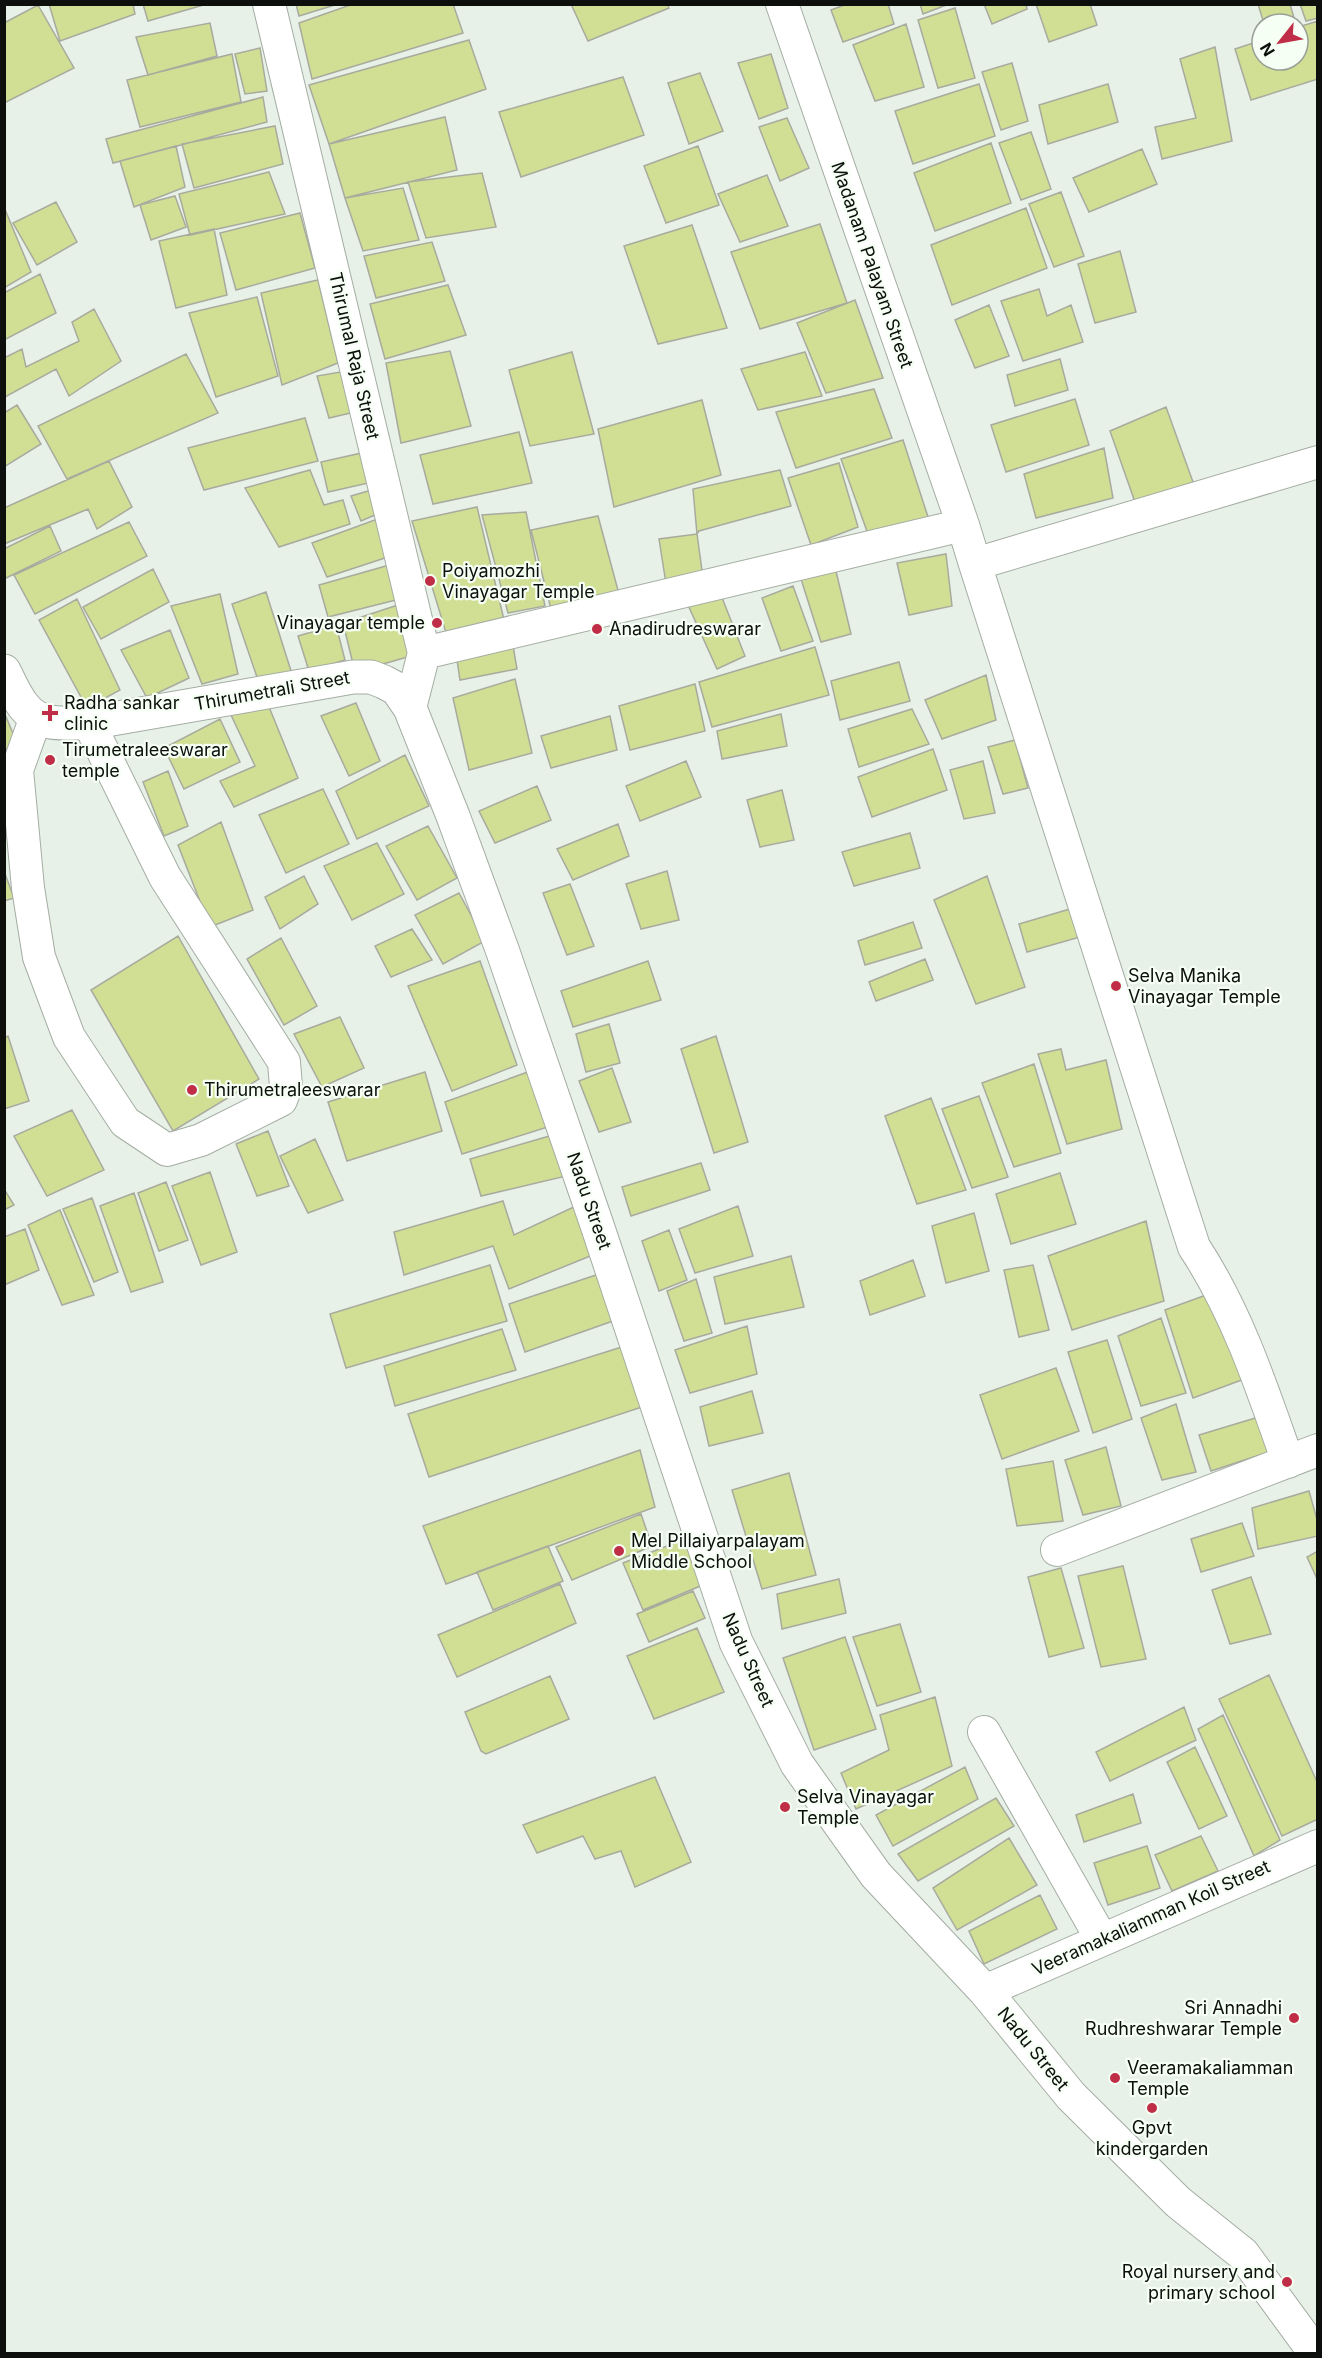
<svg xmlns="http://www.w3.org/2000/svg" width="1322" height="2358" font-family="Inter,sans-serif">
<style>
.building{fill:#d1df95;stroke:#a8aa9e;stroke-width:1.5}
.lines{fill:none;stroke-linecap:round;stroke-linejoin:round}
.street-casing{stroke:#a4ada3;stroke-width:34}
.secondary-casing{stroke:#a4ada3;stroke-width:35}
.street{stroke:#fff;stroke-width:32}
.secondary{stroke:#fff;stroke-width:33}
.poi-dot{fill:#bf2e46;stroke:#f5fff4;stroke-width:2}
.labels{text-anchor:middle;stroke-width:4.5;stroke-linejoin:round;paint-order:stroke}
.street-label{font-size:18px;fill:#0c0f0c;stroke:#f5fff4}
.poi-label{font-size:18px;fill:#0c0f0c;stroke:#f5fff4;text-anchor:start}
</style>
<rect width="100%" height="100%" fill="#e8f1e7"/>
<path class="building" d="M49,4H133L135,14L60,41Z
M143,4H207L148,21Z
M296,4H338L299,16Z
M353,4H453L463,33L312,79L299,23Z
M571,4H667L669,8L588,41Z
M847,4H888L894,24L843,42L831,10Z
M920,4H949L923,14Z
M984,4H1026L1027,9L992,24Z
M1036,4H1090L1097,25L1049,42Z
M1258,4H1290L1294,18L1264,24Z
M1300,4H1318V18L1306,21Z
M38,5L74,68L4,103V23Z
M955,8L975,78L938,88L918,20Z
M1318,21V79L1251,100L1235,49L1262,40V60H1298V27Z
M210,23L217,56L148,75L136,37Z
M906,24L924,87L875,101L853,45Z
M469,40L486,89L329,144L309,85Z
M1215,47L1232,141L1162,159L1155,127L1196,118L1180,59Z
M260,48L267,91L245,94L235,54Z
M232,54L241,102L140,127L127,80Z
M771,54L788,108L759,119L738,63Z
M1012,63L1028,121L1001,130L982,72Z
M700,73L723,131L689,144L668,83Z
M623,77L644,135L521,177L499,112Z
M979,84L995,136L913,164L895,111Z
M1108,84L1118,122L1048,144L1039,105Z
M263,97L267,122L113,163L106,139Z
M445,117L457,170L345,198L329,144Z
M787,118L809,168L780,181L759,127Z
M275,126L283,164L194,188L182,144Z
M1031,132L1051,189L1021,200L999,143Z
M991,143L1011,203L935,231L914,173Z
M176,146L185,187L134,207L120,161Z
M698,146L719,205L666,223L644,166Z
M1142,149L1157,184L1089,212L1073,178Z
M269,172L285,214L190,235L179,194Z
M482,173L496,227L426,238L408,182Z
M767,175L788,226L740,242L718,194Z
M403,188L419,240L363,251L345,198Z
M1061,192L1084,256L1054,267L1029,204Z
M175,196L186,227L151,240L140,205Z
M56,202L77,242L37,265L13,223Z
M4,207L31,272L4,288Z
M1026,208L1047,268L952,305L931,245Z
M300,213L315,268L236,290L220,233Z
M820,224L847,303L760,329L731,252Z
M692,225L727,328L658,344L624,246Z
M214,229L227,295L176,308L159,241Z
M432,242L445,281L376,298L364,256Z
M1120,251L1136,312L1095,323L1078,264Z
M40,274L56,313L4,340V293Z
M318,280L338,363L282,385L261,293Z
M448,285L466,335L385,359L370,304Z
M1039,289L1047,316L1071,305L1083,342L1023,361L1001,301Z
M257,297L278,376L216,397L189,313Z
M855,300L883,378L826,393L797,323Z
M989,305L1009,356L975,368L955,320Z
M94,309L121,361L69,396L56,369L5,397L4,358L22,349L26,367L79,341L72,322Z
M450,351L471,426L401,443L386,363Z
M572,352L594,434L530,446L509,370Z
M805,352L822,396L758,410L741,369Z
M186,354L218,413L67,479L38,426Z
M1060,359L1068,390L1015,406L1007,375Z
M346,371L355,412L329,418L317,376Z
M874,389L892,438L796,468L776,412Z
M1075,399L1089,445L1006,472L991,425Z
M702,400L721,475L614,507L598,429Z
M17,405L41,444L4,467V413Z
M1166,407L1193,482L1136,505L1110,431Z
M305,418L318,461L204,490L188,448Z
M519,432L532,483L433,504L420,455Z
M903,440L929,520L868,534L841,459Z
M1104,448L1113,498L1036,518L1024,474Z
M366,452L373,482L328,492L321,462Z
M109,461L132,507L97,529L88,509L4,544V508Z
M839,463L858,527L811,545L788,478Z
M310,470L324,505L343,500L350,524L279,547L245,488Z
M780,470L791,506L699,531L697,534L693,489Z
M375,489L382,512L361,521L351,496Z
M477,507L505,624L447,636L412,521Z
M526,512L545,606L508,613L482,515Z
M598,516L619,594L551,609L531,530Z
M383,517L391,556L327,577L312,543Z
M129,522L147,556L35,614L14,575Z
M50,526L61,551L4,579V549Z
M697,534L704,585L667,590L659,539Z
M946,554L952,606L909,615L897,563Z
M393,564L404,598L328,617L319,585Z
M835,567L851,634L821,642L801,579Z
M153,569L169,602L101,639L83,607Z
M793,586L813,641L781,651L762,598Z
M719,590L745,656L717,669L688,605Z
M266,592L292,674L259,683L232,604Z
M220,594L238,674L202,684L171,606Z
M77,599L120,690L87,708L39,620Z
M404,603L418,654L355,672L343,623Z
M336,625L345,660L309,671L298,636Z
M170,630L189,678L147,698L121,650Z
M512,640L517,669L460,680L456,653Z
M815,647L829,695L712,727L699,682Z
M899,662L910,701L840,720L831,681Z
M986,675L996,720L942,739L925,700Z
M515,679L532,753L469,770L453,698Z
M695,684L705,731L630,750L619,706Z
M267,702L298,778L234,807L220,781L255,766L231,715Z
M356,703L380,761L349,776L321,716Z
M912,709L929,744L859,767L848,729Z
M4,712L17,743L4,751Z
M781,714L787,746L722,759L717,731Z
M610,716L617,750L551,768L541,736Z
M220,719L240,762L184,789L164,748Z
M1015,740L1028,788L1003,794L988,747Z
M933,749L947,790L872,817L858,777Z
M405,755L429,806L357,839L336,791Z
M686,761L701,797L640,821L626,786Z
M983,761L995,813L964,819L950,770Z
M168,771L188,826L164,836L143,782Z
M537,786L551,820L495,843L479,811Z
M323,789L349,844L286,873L259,815Z
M782,790L794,840L760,847L747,800Z
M221,822L253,910L210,927L178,845Z
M618,824L629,856L573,880L557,849Z
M428,826L457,878L417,900L386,846Z
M910,833L920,868L854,886L842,852Z
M377,843L404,894L352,920L324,866Z
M4,871L14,898L4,901Z
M667,871L679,920L641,929L626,884Z
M304,876L318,904L280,929L265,897Z
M987,876L1025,987L976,1004L934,900Z
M570,884L594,946L567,955L543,893Z
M459,893L485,941L443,964L415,915Z
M1080,906L1087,935L1027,952L1019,924Z
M913,922L922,948L865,965L858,941Z
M412,929L432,960L391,977L375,946Z
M178,936L259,1079L173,1131L91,990Z
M281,938L317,1006L284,1025L247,959Z
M925,959L933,980L876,1001L869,982Z
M480,961L517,1065L452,1091L408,986Z
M648,961L661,1000L573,1027L561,991Z
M340,1017L364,1068L322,1087L294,1034Z
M609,1024L620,1063L586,1072L576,1034Z
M8,1036L29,1101L4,1109V1038Z
M716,1036L748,1142L714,1153L681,1049Z
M1061,1049L1066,1070L1106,1060L1122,1129L1067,1144L1038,1054Z
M1034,1064L1061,1153L1014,1167L982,1083Z
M612,1068L631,1122L599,1132L579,1081Z
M536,1069L554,1125L462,1154L445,1102Z
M425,1072L442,1131L347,1161L328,1102Z
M979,1096L1008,1177L972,1188L942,1109Z
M931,1098L966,1190L917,1204L885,1116Z
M72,1110L104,1170L47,1196L14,1136Z
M268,1131L289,1186L257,1196L236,1144Z
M553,1135L566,1176L481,1196L470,1159Z
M315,1139L343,1200L308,1213L280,1156Z
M701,1163L710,1190L631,1216L622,1187Z
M210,1172L237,1252L201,1265L172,1186Z
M1060,1173L1076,1224L1011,1244L996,1194Z
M166,1182L188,1240L159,1251L138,1193Z
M4,1189L14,1205L4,1210Z
M134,1193L163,1282L131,1292L100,1206Z
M92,1198L118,1272L94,1282L63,1209Z
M503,1201L514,1235L578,1205L600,1252L509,1289L493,1246L404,1275L394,1232Z
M738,1206L753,1256L695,1273L679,1229Z
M60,1210L94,1295L62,1305L28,1225Z
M974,1213L989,1271L946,1283L932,1226Z
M1146,1221L1164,1301L1072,1330L1048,1256Z
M25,1229L39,1270L4,1285V1237Z
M669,1230L687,1280L659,1291L642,1241Z
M791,1256L804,1307L725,1324L714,1277Z
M913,1260L925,1296L870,1315L860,1281Z
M490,1265L507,1321L346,1368L330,1314Z
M1033,1265L1049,1330L1019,1337L1004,1270Z
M596,1275L613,1321L525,1352L509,1304Z
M696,1279L712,1333L684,1341L667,1291Z
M1217,1291L1247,1378L1193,1398L1165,1310Z
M1161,1318L1186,1393L1141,1406L1118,1336Z
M747,1326L757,1374L690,1393L675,1350Z
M502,1329L516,1370L395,1406L384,1366Z
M1107,1340L1132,1419L1093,1433L1068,1352Z
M625,1346L642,1407L429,1477L408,1414Z
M1056,1368L1079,1431L1002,1459L980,1395Z
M752,1391L763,1433L709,1446L700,1407Z
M1176,1404L1196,1472L1162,1480L1141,1418Z
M1262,1416L1272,1451L1211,1471L1199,1435Z
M1106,1447L1121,1506L1083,1515L1065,1460Z
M640,1450L655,1507L446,1584L423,1526Z
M1053,1461L1063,1521L1017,1526L1006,1469Z
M789,1473L816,1575L762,1589L732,1490Z
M1309,1491L1318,1523V1536L1258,1549L1252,1508Z
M641,1514L652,1546L572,1580L556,1547Z
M1242,1523L1254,1556L1201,1572L1191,1539Z
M688,1538L705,1584L643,1610L623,1563Z
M548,1546L563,1581L493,1610L477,1572Z
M1318,1551V1581L1307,1557Z
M1123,1566L1146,1659L1101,1667L1078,1576Z
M1061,1568L1084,1648L1049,1657L1028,1577Z
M1251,1577L1271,1634L1230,1644L1212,1590Z
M839,1579L846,1613L782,1629L777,1594Z
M560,1584L576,1623L457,1677L438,1635Z
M693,1591L705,1618L649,1642L637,1614Z
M900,1624L921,1692L877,1706L853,1637Z
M697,1628L724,1692L654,1719L627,1656Z
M845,1637L876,1729L814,1750L783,1658Z
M1269,1675L1318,1784V1819L1282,1836L1219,1699Z
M550,1676L569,1719L486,1754L481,1751L465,1712Z
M935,1697L952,1766L856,1809L841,1773L889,1750L880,1715Z
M1184,1707L1196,1740L1110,1781L1096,1752Z
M1223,1715L1280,1840L1254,1856L1198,1729Z
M1195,1747L1227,1816L1199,1829L1167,1762Z
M965,1767L978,1799L893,1846L876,1815Z
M655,1777L691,1862L635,1887L621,1851L595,1859L583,1836L537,1853L523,1825Z
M1133,1794L1141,1823L1084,1842L1076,1815Z
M996,1798L1014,1826L918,1881L898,1854Z
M1201,1836L1218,1871L1172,1891L1155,1855Z
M1009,1838L1037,1885L957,1930L933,1888Z
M1147,1846L1160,1888L1108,1905L1094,1863Z
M1040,1895L1057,1929L984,1964L969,1931Z"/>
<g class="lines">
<g class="street-casing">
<path id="street" d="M269,4L424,653L410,708
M782,4L963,525
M975,564L1194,1247C1237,1312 1262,1388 1288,1462
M424,653L963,525L975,564L1318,462
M36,717L17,770L28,888L39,957L69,1037L125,1122L167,1150L201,1140L281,1100L286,1087L284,1062L165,877L89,723
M1057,1550L1318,1450
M984,1732L1102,1940
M985,1991L1318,1846"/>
</g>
<g class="secondary-casing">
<path id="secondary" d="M4,671C14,690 23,716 46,721C59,725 76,722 89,723L353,677H371L384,682L397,689L410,708L453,816L503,952L597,1225L736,1642L797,1764L876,1875L985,1991L1071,2096L1178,2202L1243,2254L1316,2354"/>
</g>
<use href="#street" class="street"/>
<use href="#secondary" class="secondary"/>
</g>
<g class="poi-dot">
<circle cx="430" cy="581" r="6"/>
<circle cx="437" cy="623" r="6"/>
<circle cx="597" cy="629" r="6"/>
<path d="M47 704h6v6h6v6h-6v6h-6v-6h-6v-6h6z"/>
<circle cx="50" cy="760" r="6"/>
<circle cx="1116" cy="986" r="6"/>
<circle cx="192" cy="1090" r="6"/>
<circle cx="619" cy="1551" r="6"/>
<circle cx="785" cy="1807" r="6"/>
<circle cx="1294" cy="2018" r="6"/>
<circle cx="1115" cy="2078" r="6"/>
<circle cx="1152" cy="2108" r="6"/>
<circle cx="1287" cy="2282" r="6"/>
</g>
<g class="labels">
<g class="street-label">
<text transform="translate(872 265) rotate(71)" y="6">Madanam Palayam Street</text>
<text transform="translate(354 356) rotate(77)" y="6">Thirumal Raja Street</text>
<text transform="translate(272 691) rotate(-10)" y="6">Thirumetrali Street</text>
<text transform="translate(589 1201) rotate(71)" y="6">Nadu Street</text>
<text transform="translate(748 1660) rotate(66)" y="6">Nadu Street</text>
<text transform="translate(1151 1918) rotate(-24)" y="6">Veeramakaliamman Koil Street</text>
<text transform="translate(1033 2049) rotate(51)" y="6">Nadu Street</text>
</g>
<g class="poi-label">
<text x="442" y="577">Poiyamozhi<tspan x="442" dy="21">Vinayagar Temple</tspan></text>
<text x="425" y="629" text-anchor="end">Vinayagar temple</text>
<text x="609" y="635">Anadirudreswarar</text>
<text x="64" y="709">Radha sankar<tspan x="64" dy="21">clinic</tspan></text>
<text x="62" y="756">Tirumetraleeswarar<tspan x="62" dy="21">temple</tspan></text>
<text x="1128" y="982">Selva Manika<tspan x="1128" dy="21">Vinayagar Temple</tspan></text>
<text x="204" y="1096">Thirumetraleeswarar</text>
<text x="631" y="1547">Mel Pillaiyarpalayam<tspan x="631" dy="21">Middle School</tspan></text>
<text x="797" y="1803">Selva Vinayagar<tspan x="797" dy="21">Temple</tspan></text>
<text x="1282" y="2014" text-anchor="end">Sri Annadhi<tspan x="1282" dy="21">Rudhreshwarar Temple</tspan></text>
<text x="1127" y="2074">Veeramakaliamman<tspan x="1127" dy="21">Temple</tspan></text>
<text x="1152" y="2134" text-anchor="middle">Gpvt<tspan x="1152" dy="21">kindergarden</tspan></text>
<text x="1275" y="2278" text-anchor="end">Royal nursery and<tspan x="1275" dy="21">primary school</tspan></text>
</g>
</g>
<rect width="1322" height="2358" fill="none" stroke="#0c0f0c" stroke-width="12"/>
<g transform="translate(1280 42) rotate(239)"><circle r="28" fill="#f5fff4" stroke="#989f97" stroke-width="1.5"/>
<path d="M0-4.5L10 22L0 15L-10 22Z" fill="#bf2e46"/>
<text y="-9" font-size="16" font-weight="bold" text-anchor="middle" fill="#0c0f0c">N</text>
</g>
</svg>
